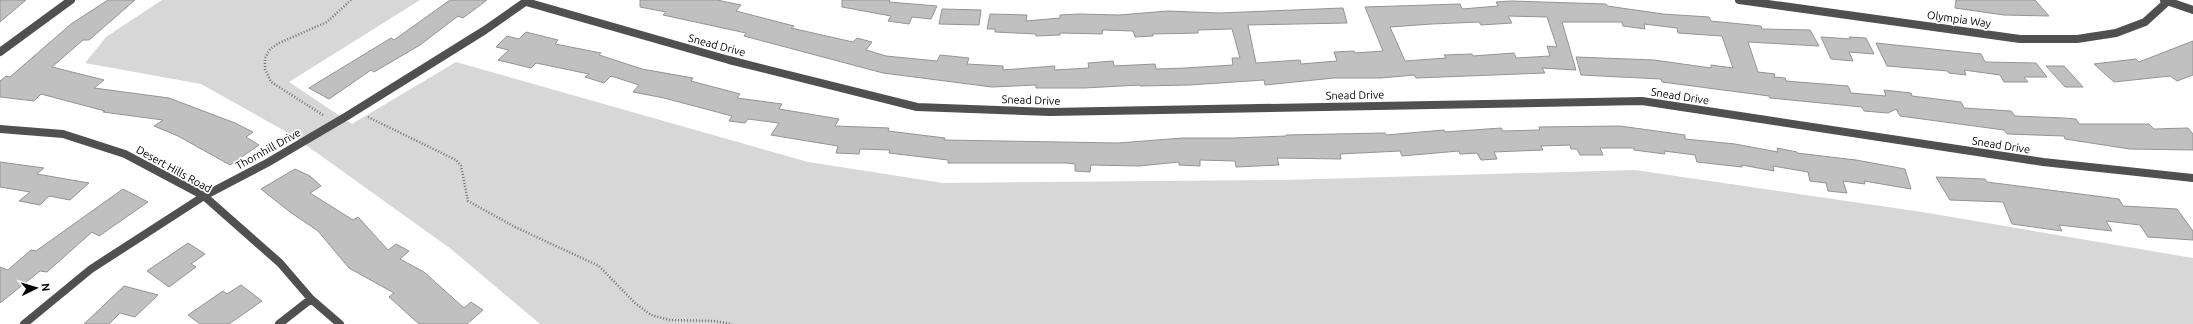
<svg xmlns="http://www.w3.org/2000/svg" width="2193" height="324" font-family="Ubuntu,sans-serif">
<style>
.green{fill:#d7d7d7}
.building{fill:#c0c0c0;stroke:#949494;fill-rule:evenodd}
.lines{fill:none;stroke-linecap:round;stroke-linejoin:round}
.path{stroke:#727272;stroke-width:2.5;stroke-dasharray:1 2;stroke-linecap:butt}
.minor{stroke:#505050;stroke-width:8}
.labels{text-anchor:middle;stroke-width:3.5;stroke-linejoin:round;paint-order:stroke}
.street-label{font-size:11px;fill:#000;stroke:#fff}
</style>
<rect width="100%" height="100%" fill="#fff"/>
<path class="green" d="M162,0H420L289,82L352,124L456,62L808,162L943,183L1283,180L1635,170L1922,212L2193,258V324H540L451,249L292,135L201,84L85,63L106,37Z"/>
<path class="building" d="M0,0H26L0,22Z
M108,0H135L89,40H83L52,67L104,80L94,88L169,98L235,123L253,132L246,137L259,145L230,165L178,136L154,126L163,120L103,112L105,111L41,94L34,101L0,97V81L6,76L10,77L71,24Z
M450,0H487L463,18L458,16L420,45L374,72L371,70L329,99L309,88L391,38L394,40Z
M640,0H717L741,5L736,11L794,26L791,28L853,42L857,38L872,42L866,50L886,56L937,61L940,55L969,58L967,64L1003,66V70L1055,66L1054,70L1089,68L1088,63L1113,61L1114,66L1155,64L1156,69L1185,68L1233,65L1232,58H1240L1232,29L1198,30V33L1153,34V36L1135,37L1133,31L1103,30L1102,34L1060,33V35L1036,36V34L995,32V29H987L990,14L1027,15L1026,21L1060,18V15L1079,14L1119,15L1168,11L1219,13L1343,8L1347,23L1248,25L1256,63L1300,60L1301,64L1337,61L1334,52L1354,51L1355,53L1383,51L1365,7L1460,4L1462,9L1498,6L1496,2L1511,1L1606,4L1607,6L1663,14L1709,17L1711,21L1761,26L1762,29L1810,30L1819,46L1748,42L1758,72L1775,74L1774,77L1785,78L1786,81L1848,86L1851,93L1886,96L1884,90L1911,93L1912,96L1961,102L1964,108L2011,111L2015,116L2064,118L2076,119L2079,124H2149L2154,129L2188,128L2193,134V150L2130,149L2065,139L2064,136L2007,134L2004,130L1900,116L1896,109L1888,113L1864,111L1862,107L1770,98L1769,96L1662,82L1661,79L1581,75L1576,57L1654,60L1711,68V65L1733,68L1722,36L1678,33L1677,28L1644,24L1645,29L1623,26L1622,22H1562L1576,70L1542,68L1545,73L1416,78L1414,75L1381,78H1334L1265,85L1264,80L1189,85L1140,86V85L1084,88H1036V85L992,87L883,73L744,36L746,33L663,15L666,12L640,7ZM1508,16L1547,17L1557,47L1547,46L1550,56L1516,58L1514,53L1473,56L1472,54L1444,55L1446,58L1405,61L1390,27L1432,24L1479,22L1481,25L1512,23Z
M842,0H890L889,2L937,6L931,19L912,17L909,24L888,21L891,16L842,7Z
M1956,0H2035L2049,16L2004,15L1955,8Z
M942,9L981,10L979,25L939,24Z
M526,32L558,40L555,44L601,53L599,55L642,69L693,78L691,81L740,94L737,98L782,104L779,109L839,119L835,126L889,128L888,131L945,138L944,140L1118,143L1183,138H1234L1286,136V135L1385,133L1386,135L1444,130L1445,132L1501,128L1503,131L1540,130L1539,127L1620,126L1685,135V139L1735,144L1778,152L1777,148L1797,152V153L1856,160L1905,169L1911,189L1864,181L1865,184L1843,181L1847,193L1828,191L1826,183L1810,181L1808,172L1773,166L1774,171L1742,165V167L1697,162L1695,155L1664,151L1665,154L1634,150V148H1600L1603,155H1580L1577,149H1571L1570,145L1541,146L1543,150L1494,152L1497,159L1481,160L1477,153L1460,154L1459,151L1402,156L1400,151L1340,154L1341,159L1277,158L1279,165L1236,167L1235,161L1200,160V166L1179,165V162L1139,166L1091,165L1090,172L1075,171V164L1066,163H948V160L889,153L890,150L860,149L859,154L836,153L838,146L771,135L779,123L748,119L745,123L729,121L732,116L664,98L633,92L639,85L611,76L604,83L585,77L589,74L536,63L531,68L498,60L509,50L496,47L507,36L519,39Z
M1821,37L1851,39L1849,37L1866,38L1874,54L1849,52L1853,61L1831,59Z
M2193,41V75L2177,81L2170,76L2114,82L2094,64L2136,59L2139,62Z
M1876,43L1981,54L1985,62L2036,63L2047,77H2024L2028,82H2004L2000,75L1964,70L1966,75L1949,73L1948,71L1887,66Z
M2046,66H2064L2083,87H2065Z
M0,162L44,168L37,174L89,183L70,200L49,196L40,205L19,201L30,192L0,187Z
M295,169L310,176L321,186L310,193L353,220L358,217L388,250L396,244L409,251L400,259L424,272L464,308L471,302L483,310L467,324H419L389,297L394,293L349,268L318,231L290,212L261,189Z
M1936,177L1985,179L1987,182L2119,199L2123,206L2177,209L2193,231V240L2148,237L2140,225L2106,221L2112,231L2059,225L2062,231L2012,224L2003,202L1950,200Z
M123,189L148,202L99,236L92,232L47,272L40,271L0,303V267L8,270L31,250L36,251Z
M188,243L205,254L191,264L196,267L169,287L147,271Z
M241,285L262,301L229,324H200L188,315L223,291L227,294Z
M124,286L158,295L135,317L120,313L109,324H84Z"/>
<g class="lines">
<path class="path" d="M323,115L271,82L265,69V58L270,49L279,43L327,22L351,0
M368,117L456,160L461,166L468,201L515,227L599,266L635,303L651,315L670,320L714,321L732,324"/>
<path class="minor" d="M1739,0L2020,39H2077L2116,33L2145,22L2168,1
M2164,0L2193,10
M526,2L729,60L917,107L1050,112L1642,101L2043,162L2193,178
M0,52L71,0
M0,129L63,134L125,154L204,196L280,263L311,299L340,324
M24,324L91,269L204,196L267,163L347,116L485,30L528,0
M279,324L311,299"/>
</g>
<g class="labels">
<g class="street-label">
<text transform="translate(1959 19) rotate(8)" y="4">Olympia Way</text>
<text transform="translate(717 45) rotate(15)" y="4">Snead Drive</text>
<text transform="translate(1355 95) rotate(-1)" y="4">Snead Drive</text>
<text transform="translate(1680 96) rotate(9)" y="4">Snead Drive</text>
<text transform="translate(1031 100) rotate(2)" y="4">Snead Drive</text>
<text transform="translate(2001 145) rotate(9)" y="4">Snead Drive</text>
<text transform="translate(268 149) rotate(-29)" y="4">Thornhill Drive</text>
<text transform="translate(174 169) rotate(29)" y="4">Desert Hills Road</text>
</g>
</g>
<g transform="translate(36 288) rotate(85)" stroke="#ffffff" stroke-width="3" paint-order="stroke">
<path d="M0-3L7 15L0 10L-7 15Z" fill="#000000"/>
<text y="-6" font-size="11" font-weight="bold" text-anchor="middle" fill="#000000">N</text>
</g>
</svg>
